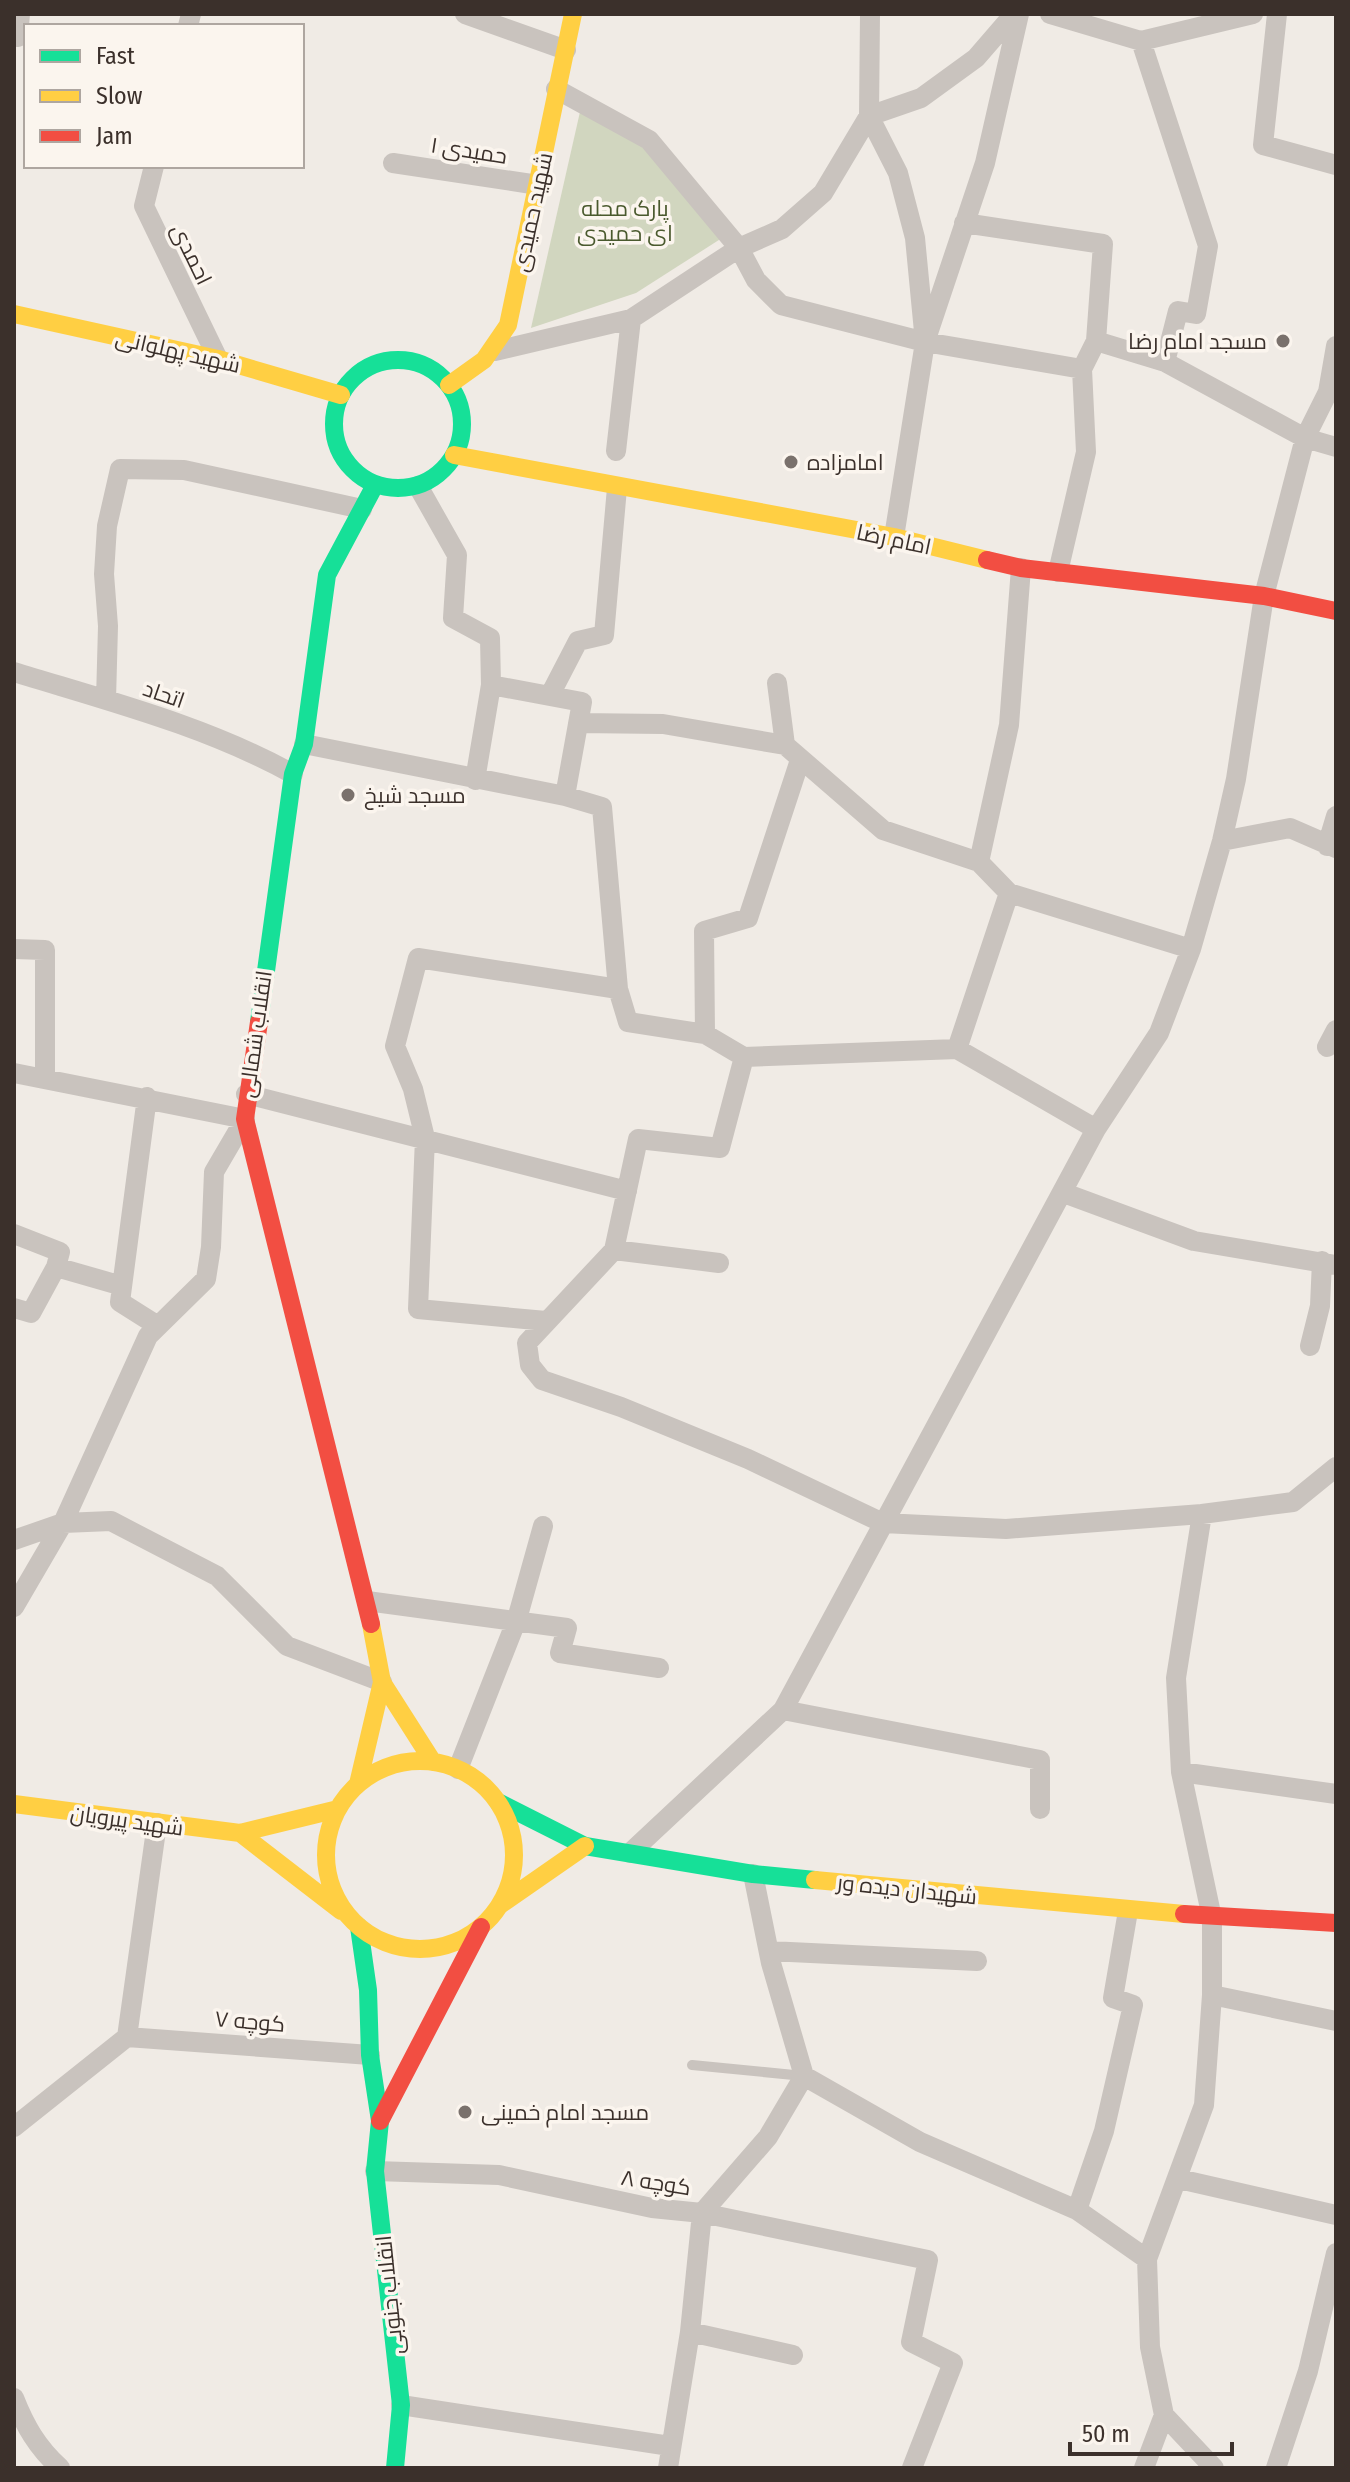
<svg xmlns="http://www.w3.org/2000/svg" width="1350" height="2482" font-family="'Fira Sans Condensed',Cairo,sans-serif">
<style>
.green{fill:#d1d6bf}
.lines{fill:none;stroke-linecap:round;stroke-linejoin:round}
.lane{stroke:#c9c3be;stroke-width:10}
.street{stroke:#c9c3be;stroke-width:20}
.fast{stroke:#16e098;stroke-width:18}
.slow{stroke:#ffcf43;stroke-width:18}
.jam{stroke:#f24e42;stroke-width:18}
.poi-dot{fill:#7a716c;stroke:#fbf5ee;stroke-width:3}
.labels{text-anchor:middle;stroke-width:7;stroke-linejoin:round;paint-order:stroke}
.street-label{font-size:22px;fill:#3b302b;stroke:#fbf5ee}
.park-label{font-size:22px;fill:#4a5a2e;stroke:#fbf5ee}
.poi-label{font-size:22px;fill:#3b302b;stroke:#fbf5ee;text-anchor:start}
</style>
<rect width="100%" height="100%" fill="#f0ebe5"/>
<path class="green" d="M582,103L633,135L722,238L636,293L531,328Z"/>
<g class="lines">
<path class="lane" d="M692,2065L804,2076"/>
<path class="street" d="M465,14L566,50
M870,14L869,116L823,193L782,229L739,248L756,280L781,305L925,342L894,537
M1050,14L1141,41L1253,14
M1277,14L1263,145L1336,165
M188,26L191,14
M14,36L18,37L20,14
M1141,41L1208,246L1196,314L1178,311L1165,362L1305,438L1336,447
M393,163L538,185
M154,166L144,206L218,359
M964,223L1103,244L1096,341L1082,369
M928,333L985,163L1019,14
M1096,341L1165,362
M925,342L915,238L898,173L869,116L921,98L976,58L1014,14
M925,342L1082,369L1086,452L1058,572
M495,351L631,319L739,248L649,140L556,89
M616,451L631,319
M418,486L457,555L453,618L490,638L491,685L475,780
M14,672C108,701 206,726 293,774
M777,683L785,745L883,830L979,862L1009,893L1191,949
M491,685L582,702L565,796
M550,695L578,641L604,635L617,488
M106,700L108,626L104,574L107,526L120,469L184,470L362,509
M578,723L663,724L785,745
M304,744L565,796L602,807L618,989L628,1022L705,1034L744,1057
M1222,841L1290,828L1336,848
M1327,846L1336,816
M979,862L1009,725L1021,568
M14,949L45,950V1078
M705,1034L704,931L748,918L800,760
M1327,1047L1336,1030
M957,1049L1009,893
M14,1073L245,1119L214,1172L211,1247L206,1279L148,1336L63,1523L14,1607
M246,1094L627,1191
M147,1097L120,1302L158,1326
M1096,1129L957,1049L744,1057L720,1148L638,1139L614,1250L527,1343L530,1365L542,1380L621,1407L748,1459L883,1523L1006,1529L1202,1514
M1064,1193L1194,1241L1336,1265
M14,1234L60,1252L56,1267L122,1286
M614,1250L719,1263
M14,1308L31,1313L56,1267
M546,1321L418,1309L425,1138L413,1089L395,1046L418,958L618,989
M1310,1346L1320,1306L1322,1261
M14,1540L63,1523L111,1521L217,1576L287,1646L382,1682
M367,1601L567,1628L560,1653L659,1668
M783,1710L1040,1760V1809
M458,1769L517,1619L543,1526
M1181,1772L1336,1794
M630,1853L783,1710L1096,1129L1159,1033L1191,949L1222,841L1236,779L1264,596L1305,438L1328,392L1336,346
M753,1874L771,1963L804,2076L920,2142L1077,2210L1147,2259L1150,2347L1164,2415L1214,2468
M769,1951L977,1961
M1212,1995L1336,2021
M127,2037L370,2055
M14,2127L127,2037L157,1823
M375,2171L499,2175L652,2208L702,2213L928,2260L911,2342L953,2363L912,2468
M1179,2179L1336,2215
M1077,2210L1104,2131L1133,2005L1113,1998L1128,1911
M1147,2259L1204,2105L1212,1995V1918L1181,1772L1176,1678L1202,1514L1293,1502L1336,1467
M690,2332L793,2355
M14,2398C25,2426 37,2447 60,2468
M401,2405L670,2446
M668,2468L690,2332L702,2213L768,2137L804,2076
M1144,2468L1164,2415
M1276,2468L1308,2371L1336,2253"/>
<path class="fast" d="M334 424a64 64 0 1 1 128 0a64 64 0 1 1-128 0Z
M259,1022L293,774L304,744L327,575L375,485
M498,1802L585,1846L753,1874L815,1880
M359,1927L368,1990L370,2055L380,2121L375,2171L401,2405L395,2468"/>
<path class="slow" d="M14,314L218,359L341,395
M449,385L484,360L508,325L573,14
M454,455L894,537L987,560
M371,1624L382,1682L433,1762
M326 1855a94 94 0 1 1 188 0a94 94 0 1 1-188 0Z
M358,1784L382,1682
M14,1804L240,1833L338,1809
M240,1833L341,1911
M815,1880L1184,1914
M500,1905L585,1846"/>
<path class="jam" d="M987,560L1021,568L1264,596L1336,611
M259,1022L245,1119L371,1624
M1184,1914L1336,1923
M380,2121L481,1927"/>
</g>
<g class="poi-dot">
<circle cx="1283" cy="341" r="8"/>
<circle cx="791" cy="462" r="8"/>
<circle cx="348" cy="795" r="8"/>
<circle cx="465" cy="2112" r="8"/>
</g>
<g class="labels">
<g class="street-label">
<text transform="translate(469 150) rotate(9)" y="8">حمیدی ۱</text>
<text transform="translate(532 212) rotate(-78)" y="8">شهید حمیدی</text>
<text transform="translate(192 254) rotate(64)" y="8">احمدی</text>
<text transform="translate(178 351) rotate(13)" y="8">شهید پهلوانی</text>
<text transform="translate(894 539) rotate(12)" y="8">امام رضا</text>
<text transform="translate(164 694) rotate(19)" y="8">اتحاد</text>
<text transform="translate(255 1034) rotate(-82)" y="8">انقلاب شمالی</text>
<text transform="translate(127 1820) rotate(8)" y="8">شهید پیرویان</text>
<text transform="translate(907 1889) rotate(6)" y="8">شهیدان دیده ور</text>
<text transform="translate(250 2021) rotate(5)" y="8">کوچه ۷</text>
<text transform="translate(656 2182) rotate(9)" y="8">کوچه ۸</text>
<text transform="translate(389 2295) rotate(-96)" y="8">انقلاب جنوبی</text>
</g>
<g class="park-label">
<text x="625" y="216">پارک محله<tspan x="625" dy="25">ای حمیدی</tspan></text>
</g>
<g class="poi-label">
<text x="1267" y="349" text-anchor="end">مسجد امام رضا</text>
<text x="807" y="470">امامزاده</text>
<text x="364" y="803">مسجد شیخ</text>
<text x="481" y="2120">مسجد امام خمینی</text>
</g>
</g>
<rect width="1350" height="2482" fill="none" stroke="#3b302b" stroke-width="32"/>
<rect x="24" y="24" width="280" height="144" fill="#fbf5ee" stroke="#aea6a0" stroke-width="2"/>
<rect x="40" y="50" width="40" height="12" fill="#16e098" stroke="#aea6a0" stroke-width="2"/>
<text x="96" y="64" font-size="24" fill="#3b302b">Fast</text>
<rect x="40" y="90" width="40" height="12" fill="#ffcf43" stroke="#aea6a0" stroke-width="2"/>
<text x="96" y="104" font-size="24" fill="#3b302b">Slow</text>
<rect x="40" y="130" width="40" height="12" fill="#f24e42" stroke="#aea6a0" stroke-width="2"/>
<text x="96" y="144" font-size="24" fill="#3b302b">Jam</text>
<path d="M1070 2442v12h162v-12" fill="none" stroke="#3b302b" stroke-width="4"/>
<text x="1082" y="2442" font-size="24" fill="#3b302b" stroke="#fbf5ee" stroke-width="6" paint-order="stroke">50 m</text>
</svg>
